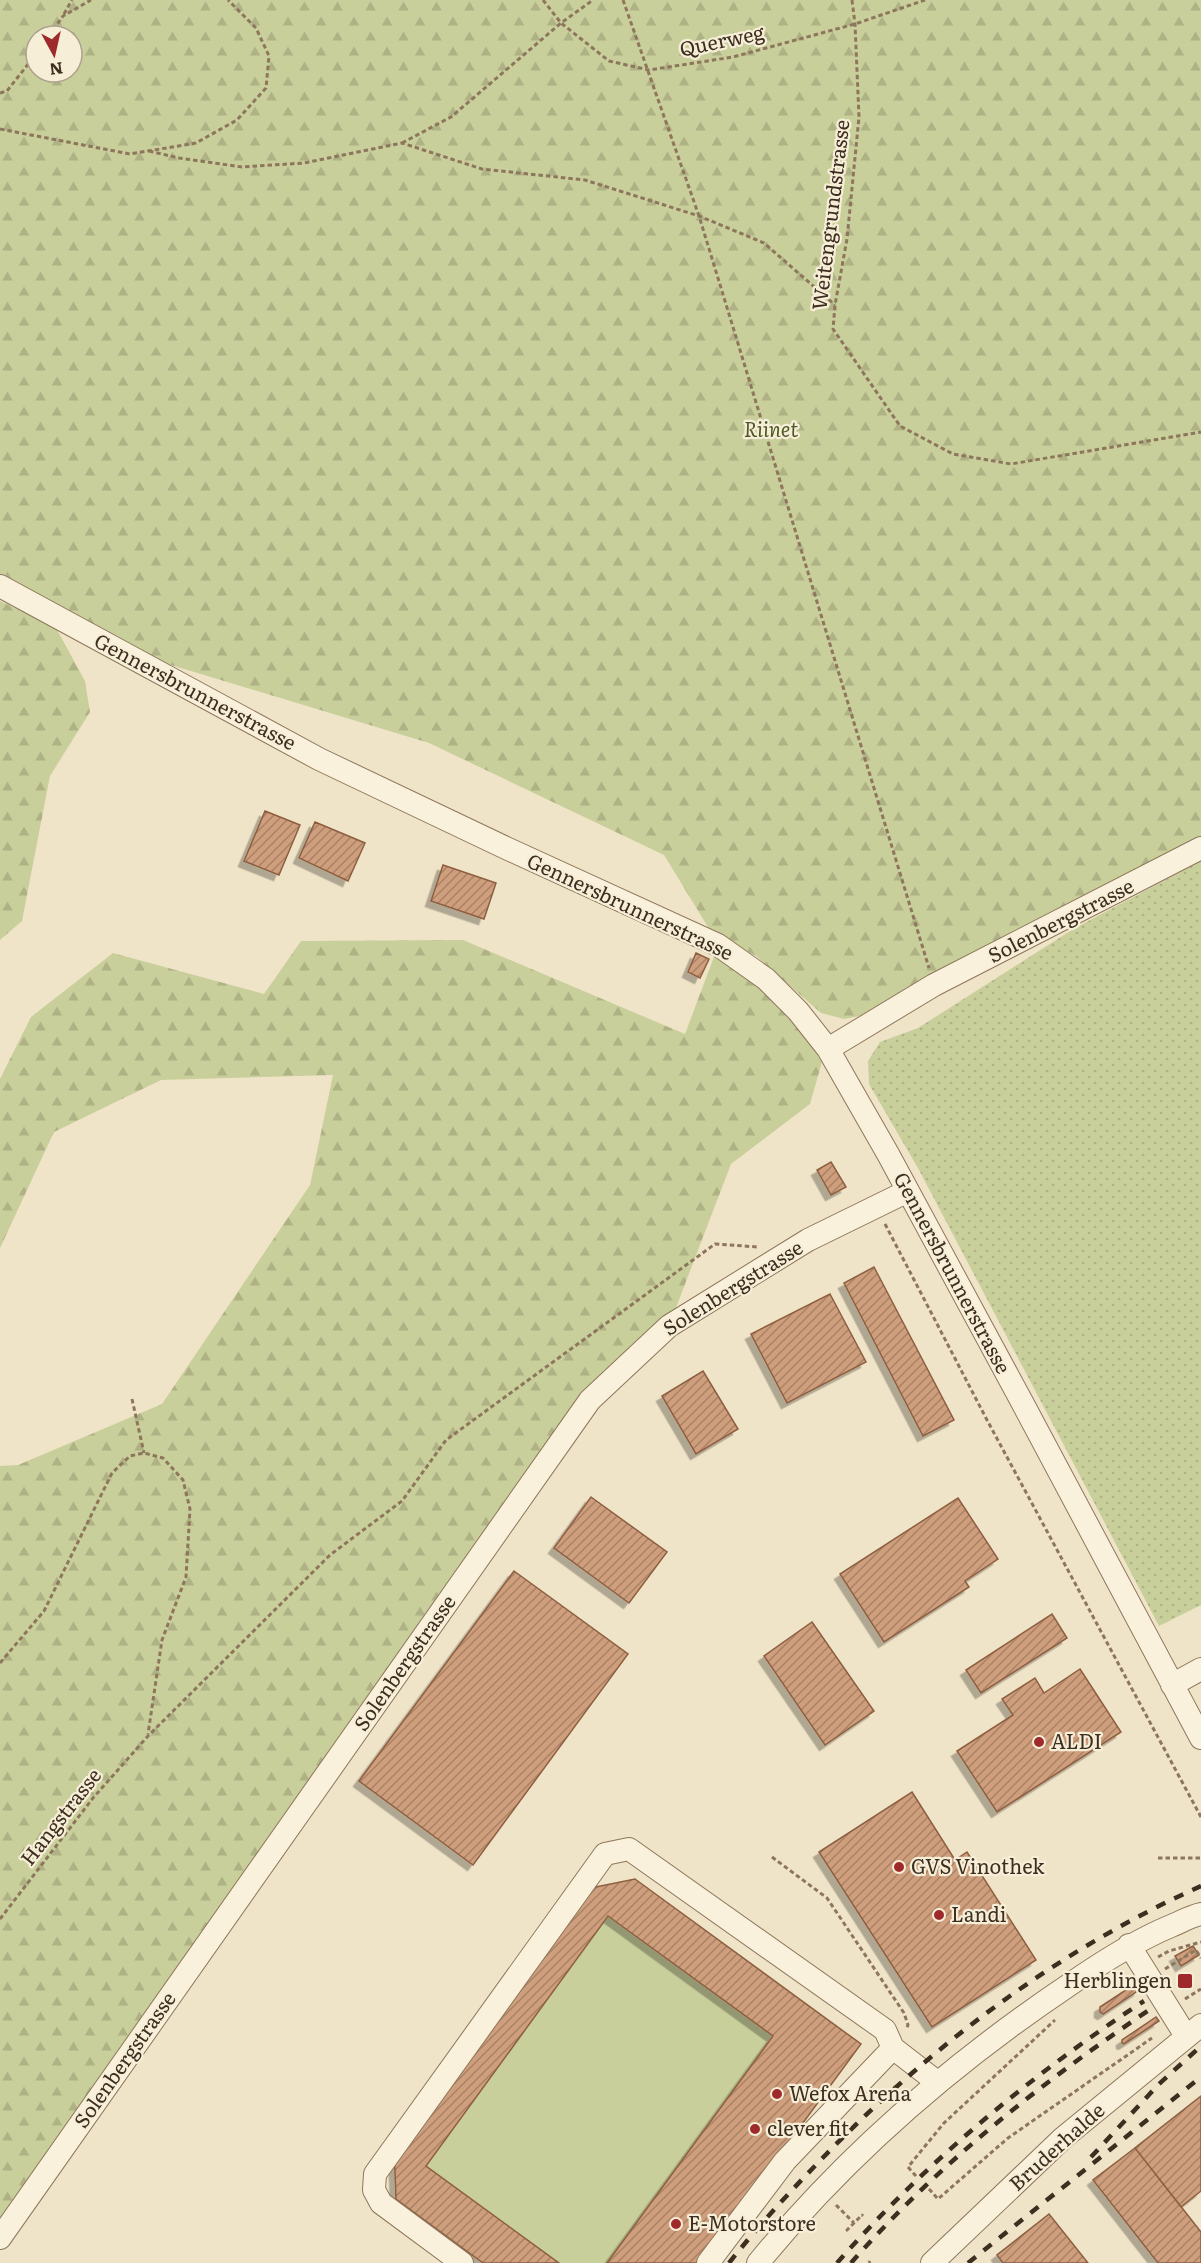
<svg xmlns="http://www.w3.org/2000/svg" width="1201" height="2263" font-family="Literata,serif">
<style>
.grass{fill:url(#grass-dots)}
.forest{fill:url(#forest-firs);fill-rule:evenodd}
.pitch{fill:#c9cf9b}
.building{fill:url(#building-hatch);stroke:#8d5f41;stroke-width:1.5;filter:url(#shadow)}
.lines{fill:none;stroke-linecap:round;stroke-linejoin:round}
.minor-casing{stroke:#8d765c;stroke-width:24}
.path{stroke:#8d765c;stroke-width:3;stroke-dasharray:4.5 3;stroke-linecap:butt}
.minor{stroke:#faf1dc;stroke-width:22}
.rail{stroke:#3d2e20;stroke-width:4.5;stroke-dasharray:10 10;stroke-linecap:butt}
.poi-dot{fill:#9e2a2b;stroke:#f7eed8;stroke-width:2}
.labels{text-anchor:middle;stroke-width:4.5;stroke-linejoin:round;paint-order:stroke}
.street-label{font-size:20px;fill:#3d2e20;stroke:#f7eed8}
.park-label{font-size:20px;font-style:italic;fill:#4d5a26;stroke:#f7eed8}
.poi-label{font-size:20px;fill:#3d2e20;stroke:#f7eed8;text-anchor:start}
</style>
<defs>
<pattern id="grass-dots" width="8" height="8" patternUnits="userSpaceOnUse" patternTransform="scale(1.5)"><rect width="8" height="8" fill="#c9cf9b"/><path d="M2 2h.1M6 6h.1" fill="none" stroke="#aeb285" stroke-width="1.8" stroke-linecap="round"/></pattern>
<pattern id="forest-firs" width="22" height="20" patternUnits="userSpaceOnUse" patternTransform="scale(1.5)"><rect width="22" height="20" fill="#c9cf9b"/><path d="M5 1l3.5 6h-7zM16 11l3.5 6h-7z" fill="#aeb285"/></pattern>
<pattern id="building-hatch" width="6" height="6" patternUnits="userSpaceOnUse" patternTransform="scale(1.5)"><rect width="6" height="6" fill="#cf9f7d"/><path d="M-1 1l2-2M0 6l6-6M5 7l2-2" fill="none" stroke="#a98266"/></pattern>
<filter id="shadow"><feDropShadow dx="-5.5" dy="5.5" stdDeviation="0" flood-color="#0004"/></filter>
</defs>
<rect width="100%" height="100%" fill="#f0e4c8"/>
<path class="grass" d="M1201,861V1605L1159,1626L919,1170L869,1084L868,1061L880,1042L918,1028L1075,928Z"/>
<path class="forest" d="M0,0H1201V848L866,1015L844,1019L821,1013L756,956L711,932L664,855L429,743L148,658L0,576ZM36,36H72V72H36Z
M0,601L55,626L85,681L90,712L50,776L22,921L0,940Z
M463,940L685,1034L715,954C762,986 792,1014 822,1062L810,1104L731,1164L669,1326L590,1400L0,2238V1466L18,1465L162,1404L310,1185L333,1075L161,1080L54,1132L0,1248V1079L31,1017L113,953L264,994L301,941Z"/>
<path class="pitch" d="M608,1916L773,2036L607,2263H559L426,2166Z"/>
<path class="building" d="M265,811L300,825L279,875L244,861Z
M315,822L365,843L348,881L299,858Z
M443,865L496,883L484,919L431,901Z
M696,953L709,959L700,978L688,972Z
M831,1162L846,1187L831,1195L817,1170Z
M874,1267L954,1420L923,1436L844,1283Z
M830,1294L866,1362L787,1403L751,1334Z
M703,1371L738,1429L696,1454L662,1396Z
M591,1497L667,1552L629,1603L554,1548Z
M958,1498L998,1559L965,1581L969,1587L884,1642L840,1574Z
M514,1571L628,1654L473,1865L359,1781Z
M1052,1614L1067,1638L981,1693L966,1670Z
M812,1622L874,1711L825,1745L764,1656Z
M1080,1669L1121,1732L997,1812L957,1751L1013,1715L1002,1699L1035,1678L1044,1693Z
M912,1792L955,1860L967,1852L1036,1960L932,2027L819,1852Z
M635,1879L861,2044L700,2263H607L773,2036L608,1916L426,2166L559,2263H483L396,2199L394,2145L581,1890Z
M1193,1946L1199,1955L1181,1966L1175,1956Z
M1135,1984L1139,1990L1103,2014L1100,2012V2007Z
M1156,2017L1159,2021L1124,2044L1122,2043V2040Z
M1201,2096V2191L1181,2207L1135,2148Z
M1135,2148L1201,2232V2263H1158L1093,2180Z
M1049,2214L1088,2263H1003L997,2255Z"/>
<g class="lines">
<g class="minor-casing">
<path id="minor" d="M0,586L319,759L506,848L718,945L766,979L798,1011L828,1049L888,1154L1022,1402L1201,1738
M828,1049L934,985L1201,848
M1172,1685L1201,1669
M1129,1945L1186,2036
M0,2238L590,1400L669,1326L808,1240L908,1191
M462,2263L381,2203L374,2190L375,2174L605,1854L629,1849L885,2030L893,2048L937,2082
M708,2263L785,2161L893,2048
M758,2263C847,2154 953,2063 1069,1985C1102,1962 1135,1941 1171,1926C1181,1922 1191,1916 1201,1914
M932,2263L1063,2138L1201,2025"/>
</g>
<path class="path" d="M543,0L561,23L609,61L649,70L733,57L855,24L925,0
M623,0L699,216L929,968
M852,0L855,24L859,117L847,239L835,305L833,329L900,426L953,454L1011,464L1201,432
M64,14L72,0
M49,36L63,16L91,0
M0,93L7,91L36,54
M0,129L130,154L196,143L237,120L266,88L269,56L256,28L228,0
M402,143L451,117L561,23L593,0
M149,151L179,158L242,167L304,163L402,143L482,169L585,180L699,216L764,243L835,305
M885,1224L987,1420L1201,1817
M132,1399L144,1453
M0,1663L44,1611L112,1473L130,1456L144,1453L163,1458L183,1480L190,1509L186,1577L162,1640L148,1734
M772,1857L827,1898L904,2013L908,2025L906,2030
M1158,1858H1201
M0,1919L93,1798L148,1736L330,1555L402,1501L446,1440L715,1244L758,1247
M1158,1957L1169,1951L1201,1942
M1165,1969L1196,1950L1201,1958
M1185,1999L1201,1989
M916,2176L908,2167L944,2123L1055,2020
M929,2189L938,2199L1008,2138L1152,2038
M836,2205L854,2223
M848,2231L847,2230L862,2215L863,2216
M869,2263L870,2261"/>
<use href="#minor" class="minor"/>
<path class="rail" d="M1091,2157L1159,2084L1201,2046
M729,2263C755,2230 784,2198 813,2168C924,2051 1054,1952 1201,1886
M837,2263C926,2162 1031,2075 1144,2001
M851,2263C937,2165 1041,2083 1149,2010
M968,2263L1201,2077"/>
</g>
<g class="poi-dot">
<circle cx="1039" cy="1742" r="6"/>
<circle cx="899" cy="1867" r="6"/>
<circle cx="939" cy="1915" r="6"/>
<rect x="1177" y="1973" width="16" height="16" rx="3"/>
<circle cx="777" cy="2094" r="6"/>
<circle cx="755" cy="2129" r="6"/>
<circle cx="676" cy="2224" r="6"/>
</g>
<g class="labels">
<g class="street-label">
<text transform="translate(722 41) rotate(-12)" y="7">Querweg</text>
<text transform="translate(831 215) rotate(-83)" y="7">Weitengrundstrasse</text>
<text transform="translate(195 692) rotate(28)" y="7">Gennersbrunnerstrasse</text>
<text transform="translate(630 907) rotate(25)" y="7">Gennersbrunnerstrasse</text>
<text transform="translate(1061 921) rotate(-27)" y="7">Solenbergstrasse</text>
<text transform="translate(952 1273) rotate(62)" y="7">Gennersbrunnerstrasse</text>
<text transform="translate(733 1288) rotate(-32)" y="7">Solenbergstrasse</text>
<text transform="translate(405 1663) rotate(-55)" y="7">Solenbergstrasse</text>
<text transform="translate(61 1817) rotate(-52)" y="7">Hangstrasse</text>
<text transform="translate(125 2060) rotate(-55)" y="7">Solenbergstrasse</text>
<text transform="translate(1057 2147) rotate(-42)" y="7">Bruderhalde</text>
</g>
<g class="park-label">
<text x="771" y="437">Riinet</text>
</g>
<g class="poi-label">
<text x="1051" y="1749">ALDI</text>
<text x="911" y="1874">GVS Vinothek</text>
<text x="951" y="1922">Landi</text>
<text x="1172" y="1988" text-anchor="end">Herblingen</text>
<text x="789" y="2101">Wefox Arena</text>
<text x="767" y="2136">clever fit</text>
<text x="688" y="2231">E-Motorstore</text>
</g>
</g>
<g transform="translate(54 54) rotate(172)"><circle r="28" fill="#f7eed8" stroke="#ada18e" stroke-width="1.5"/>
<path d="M0-4.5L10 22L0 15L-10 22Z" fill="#9e2a2b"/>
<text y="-9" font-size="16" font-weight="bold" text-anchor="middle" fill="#3d2e20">N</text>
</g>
</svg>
